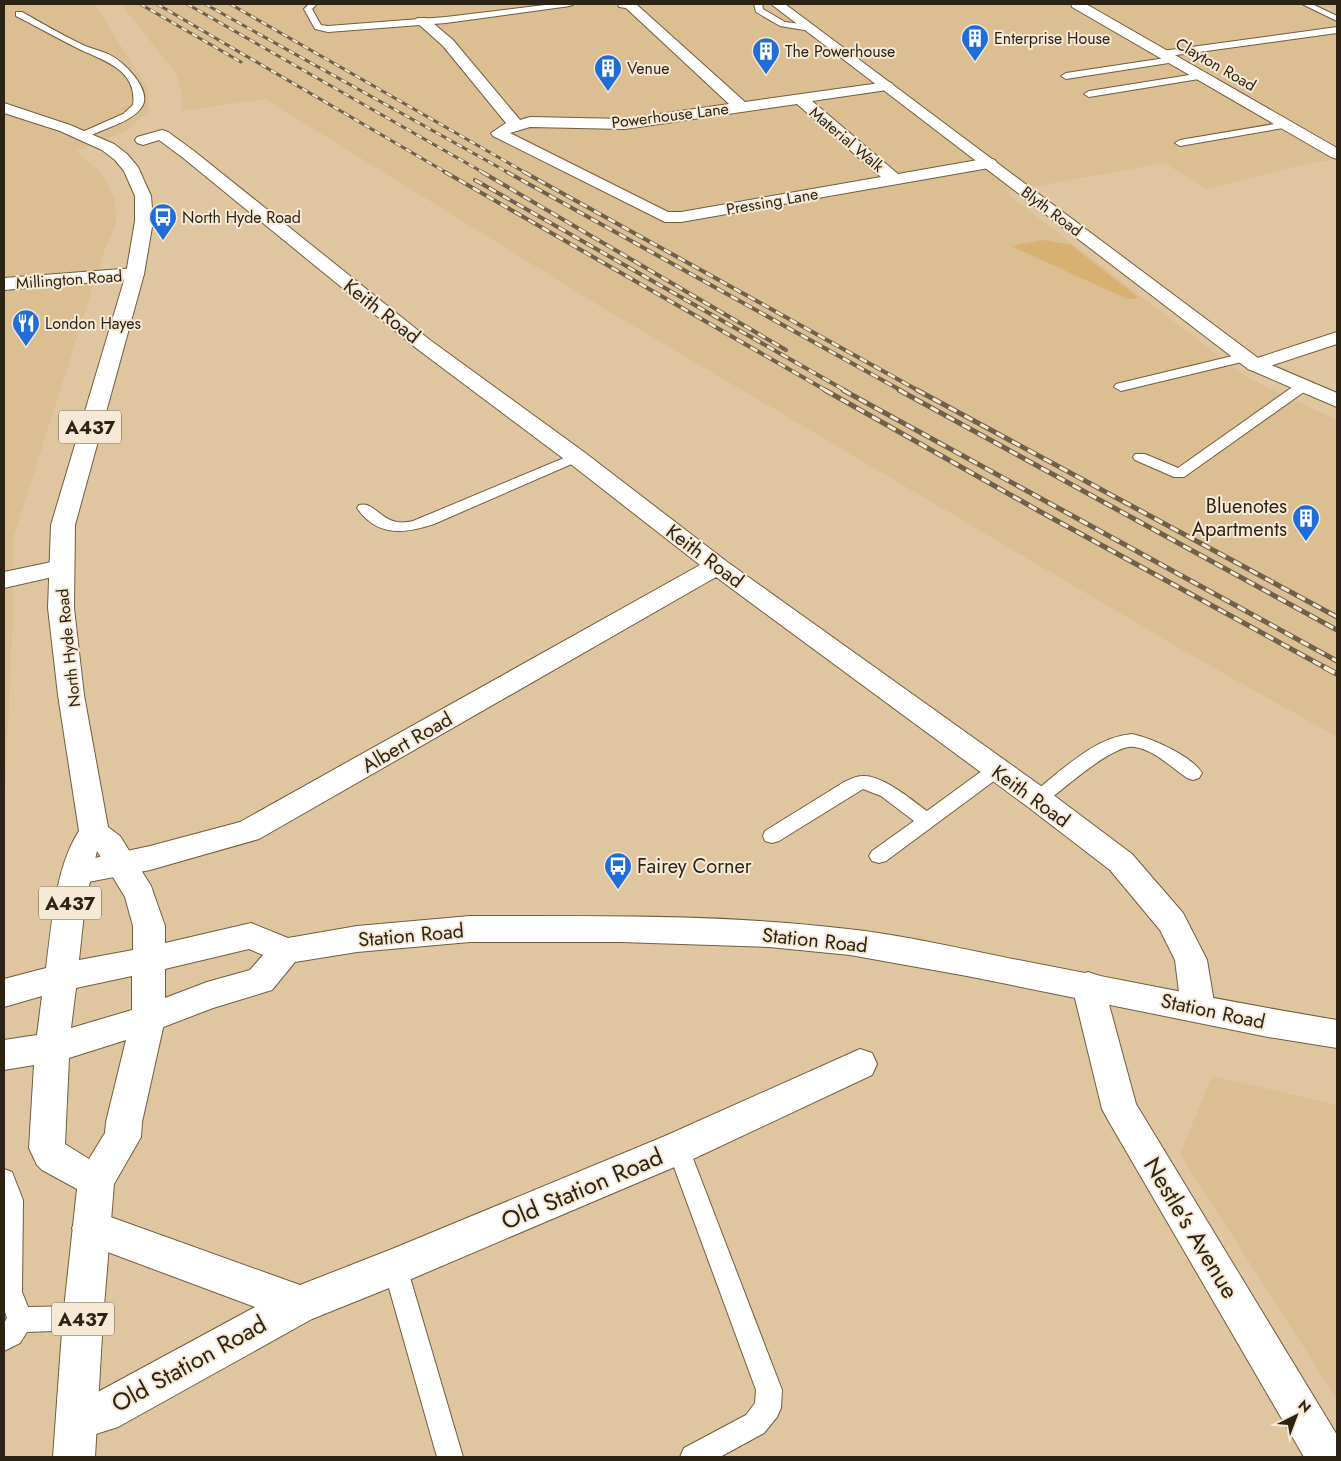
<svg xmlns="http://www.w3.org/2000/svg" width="1341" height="1461" font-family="Jost,sans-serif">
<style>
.built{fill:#dbbe92}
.green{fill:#d8b071}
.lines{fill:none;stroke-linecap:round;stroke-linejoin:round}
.lane-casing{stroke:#735d3b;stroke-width:2}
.street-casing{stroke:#735d3b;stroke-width:2}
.secondary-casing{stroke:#735d3b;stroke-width:2}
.primary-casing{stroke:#735d3b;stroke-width:2}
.lane{fill:#fff;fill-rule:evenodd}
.street{fill:#fff;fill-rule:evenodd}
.secondary{fill:#fff;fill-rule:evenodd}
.primary{fill:#fff;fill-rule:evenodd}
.rail-far3-casing{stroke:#706049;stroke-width:3}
.rail-far2-casing{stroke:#706049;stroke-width:4}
.rail-far1-casing{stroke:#706049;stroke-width:5}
.rail-casing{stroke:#706049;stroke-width:5.5}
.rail-far3{stroke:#f6e9d6;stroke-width:2;stroke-dasharray:6;stroke-linecap:butt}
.rail-far2{stroke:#f6e9d6;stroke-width:2.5;stroke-dasharray:8;stroke-linecap:butt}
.rail-far1{stroke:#f6e9d6;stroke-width:3;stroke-dasharray:9;stroke-linecap:butt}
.rail{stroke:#f6e9d6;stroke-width:4;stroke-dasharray:12;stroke-linecap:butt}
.labels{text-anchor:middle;stroke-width:4;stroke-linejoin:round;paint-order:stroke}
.far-poi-label{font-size:16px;fill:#2d2315;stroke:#f6e9d6;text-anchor:start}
.far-street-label{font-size:16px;fill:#2d2315;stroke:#f6e9d6}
.shield{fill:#f6e9d6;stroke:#695e4f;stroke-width:1}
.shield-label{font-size:19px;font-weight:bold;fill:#2d2315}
.street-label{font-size:20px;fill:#2d2315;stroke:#f6e9d6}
.poi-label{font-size:20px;fill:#2d2315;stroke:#f6e9d6;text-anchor:end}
.near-street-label{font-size:24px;fill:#2d2315;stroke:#f6e9d6}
</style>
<rect width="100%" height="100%" fill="#dfc6a1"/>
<path class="built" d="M4,4H94L148,88L149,111L124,132L76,151L101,173L115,199L116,224L105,249L13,539V619L4,813Z
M121,4H1337V159L1305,164L1207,189L1164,163L1005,192L1249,379L1337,420V737L1179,648L603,308L265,99L181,111L182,98L177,75Z
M1212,1076L1337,1105V1399L1180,1154Z"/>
<path class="green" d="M1043,240L1071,245L1139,298L1127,299L1011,246Z"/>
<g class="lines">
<g class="lane-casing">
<path id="lane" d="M309,4H317L312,9L321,25L328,26L446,17L553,4H574L570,6L446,23L328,32L315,29L304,9Z
M754,4H762L763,9L785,22L810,25L814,28L810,31L780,26L756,12Z
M1302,4H1312L1337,16V21Z
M16,12H22C42,23 62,35 83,45C92,49 103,51 112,56C125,63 154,92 141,108C130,123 104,128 88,137H80V133L123,114L133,105C138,68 100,60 75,47C55,37 36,26 16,16Z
M1337,27V33L1162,57L1158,54L1162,51Z
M1172,57L1176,60L1175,62L1066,79L1061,76L1066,73Z
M1202,73L1205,74V78L1089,97L1084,94L1089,91Z
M1286,122L1291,125L1289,127L1180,146L1175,143L1180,140Z
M1245,353L1250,354L1251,357L1250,360L1121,391L1114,387L1116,384Z
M1303,382L1310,386L1308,389L1184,477H1174L1135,460L1133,457L1135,454H1145L1178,468L1298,383Z
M576,453L581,454L583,457L581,460L434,524C404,534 377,537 357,508L359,505C377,500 381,529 413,521Z
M1132,734C1151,738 1192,756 1202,773L1199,778L1193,780L1187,778C1171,767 1153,749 1134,747C1113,744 1062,790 1044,804L1038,806L1032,804L1029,799L1032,794C1061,771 1094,737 1132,734Z
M996,763L1002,765L1005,770L1002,775L886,861L879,863L872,861L869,856L872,851L914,821L881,796L863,789L779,841L772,843L765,841L763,836L765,831L844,782C849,780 856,776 862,776C881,774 912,800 927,811L990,765Z
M678,1137L686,1141L689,1148L782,1390L781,1408L777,1417L764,1433L720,1457H680L684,1448L746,1415L755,1403L756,1390L667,1148L670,1141Z
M4,1169L12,1172L23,1200L22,1292L28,1307L83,1306L92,1309L95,1318L92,1327L83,1330L27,1332L20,1343L4,1351V1323L7,1318L4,1309Z
M395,1255L404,1259L407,1267L463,1457H437L383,1267L386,1259Z"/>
</g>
<g class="street-casing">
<path id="street" d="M618,4H636L745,102L887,82L892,83L894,86L892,89L887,90L812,101L898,174L989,158L995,160L997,163L995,166L989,168L681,222H665L493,136L491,133L506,123L443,46L415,21L417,18H427L453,40L520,120L530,117L625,119L729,104L626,8L619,7ZM797,104L881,177L681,212H668L510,133L530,127L625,129Z
M162,130L168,132L194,151L430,340L584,452L726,561L1048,791L1132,854L1183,913L1207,960L1215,1008L1210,1018L1198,1022L1186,1018L1181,1008L1175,960L1160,930L1110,870L1028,807L716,577L259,839L150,870L78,884L67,880L63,872L67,864L150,846L240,822L700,565L568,462L416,348L182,157L159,140L143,145L137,143L135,140L137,137Z
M135,268L142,270L144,274L142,278L4,290V278Z
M1337,332V344L1255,371L1248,369L1245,365L1248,361Z
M61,560L70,563L73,568L70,573L4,588V572Z
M1088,972L1100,976L1104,986L1136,1104L1337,1435V1457H1304L1108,1120L1102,1109L1072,986L1076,976Z
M860,1049L872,1053L877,1064L872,1075L691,1160L409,1280L312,1319L118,1427L77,1440L62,1434L56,1419L62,1404L96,1393L255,1307L78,1241L72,1228L78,1215L91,1210L300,1285L392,1249L665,1136Z"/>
</g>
<g class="secondary-casing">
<path id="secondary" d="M771,4H785L1262,361L1337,393V407L1248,369Z
M1071,4H1086L1337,148V159L1331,157L1072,7Z
M470,916C596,916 723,914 848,929C903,935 958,948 1013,959C1121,980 1228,1002 1337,1020V1048L1268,1037L967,976L850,955L769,947L621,942H470L357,952L295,962L272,990L213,1008L148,1033L136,1029L131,1019L136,1009L207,982L250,970L263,955L249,949L148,973L137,969L132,960L137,951L148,947L251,923L288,938L357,926Z"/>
</g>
<g class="primary-casing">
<path id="primary" d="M4,103L70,125L114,144L127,154L138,167L151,196L153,221L144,274L75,525L74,608L84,695L108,827L120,836L151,886L165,926V1019L142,1122L141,1137L114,1184L103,1318L95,1457H53L63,1318L77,1189L42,1170L37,1165L29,1148L34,1065L4,1070V1040L37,1035L42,996L4,1007V979L46,968C52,924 55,868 79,831L58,695L48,608L51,525L126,274L135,221V196L124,171L115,160L102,150L60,131L4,113ZM97,851L125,897L133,926V950L79,960L85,904ZM132,976V1010L71,1028L76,988ZM126,1040L106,1122L105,1133L89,1159L65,1144L69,1058Z"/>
</g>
<use href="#lane" class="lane"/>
<use href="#street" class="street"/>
<use href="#secondary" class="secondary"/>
<use href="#primary" class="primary"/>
<g class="rail-far3-casing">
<path id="rail-far3" d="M140,4L241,62
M157,4L447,173
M187,4L484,173
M205,4L509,173
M230,4L526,173"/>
</g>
<g class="rail-far2-casing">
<path id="rail-far2" d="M445,172L827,391
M482,172L786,350
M507,172L902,391
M524,172L919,391
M475,180L846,391"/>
</g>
<g class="rail-far1-casing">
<path id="rail-far1" d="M825,390L1039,511L1326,668
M843,390L1337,661
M899,390L1337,630
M917,390L1337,617"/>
</g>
<g class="rail-casing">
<path id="rail" d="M1324,667L1337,674"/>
</g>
<use href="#rail-far3" class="rail-far3"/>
<use href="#rail-far2" class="rail-far2"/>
<use href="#rail-far1" class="rail-far1"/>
<use href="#rail" class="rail"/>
</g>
<defs>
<g id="building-pin" transform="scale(1.4375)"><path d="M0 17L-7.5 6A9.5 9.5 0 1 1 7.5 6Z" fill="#1e6dd8" stroke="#f6e9d6"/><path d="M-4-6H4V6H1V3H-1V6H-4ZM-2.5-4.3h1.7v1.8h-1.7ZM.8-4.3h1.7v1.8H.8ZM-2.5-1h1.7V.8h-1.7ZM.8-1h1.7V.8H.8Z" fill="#fff"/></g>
<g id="bus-pin" transform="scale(1.4375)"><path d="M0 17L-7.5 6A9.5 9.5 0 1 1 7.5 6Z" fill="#1e6dd8" stroke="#f6e9d6"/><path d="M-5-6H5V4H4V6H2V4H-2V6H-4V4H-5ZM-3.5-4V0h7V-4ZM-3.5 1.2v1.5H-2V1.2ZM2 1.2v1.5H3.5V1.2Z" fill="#fff"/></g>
<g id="restaurant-pin" transform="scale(1.4375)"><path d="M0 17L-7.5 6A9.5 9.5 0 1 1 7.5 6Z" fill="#1e6dd8" stroke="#f6e9d6"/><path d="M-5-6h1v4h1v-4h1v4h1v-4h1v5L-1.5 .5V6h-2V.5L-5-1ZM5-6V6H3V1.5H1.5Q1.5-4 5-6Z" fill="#fff"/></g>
</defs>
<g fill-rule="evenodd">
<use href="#building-pin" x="975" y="38"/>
<use href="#building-pin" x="766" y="51"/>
<use href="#building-pin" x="608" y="68"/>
<use href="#bus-pin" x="163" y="217"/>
<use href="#restaurant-pin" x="26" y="323"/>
<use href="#building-pin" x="1306" y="518"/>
<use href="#bus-pin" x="618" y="866"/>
</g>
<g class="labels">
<g class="far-poi-label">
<text x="994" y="44">Enterprise House</text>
<text x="785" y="57">The Powerhouse</text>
<text x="627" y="74">Venue</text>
<text x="182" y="223">North Hyde Road</text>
<text x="45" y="329">London Hayes</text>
</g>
<g class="far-street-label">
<text transform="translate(1216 64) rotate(30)" y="6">Clayton Road</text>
<text transform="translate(670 115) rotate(-7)" y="6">Powerhouse Lane</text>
<text transform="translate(847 139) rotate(40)" y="6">Material Walk</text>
<text transform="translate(772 201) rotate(-10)" y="6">Pressing Lane</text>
<text transform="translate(1052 211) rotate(37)" y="6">Blyth Road</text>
<text transform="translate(69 279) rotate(-4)" y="6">Millington Road</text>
<text transform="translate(68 648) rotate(-96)" y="6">North Hyde Road</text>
</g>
<g class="shield">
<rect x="59" y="410.5" width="62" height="33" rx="4"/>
<rect x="39" y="886.5" width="62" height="33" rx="4"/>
<rect x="52" y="1302.5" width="62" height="33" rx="4"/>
</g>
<g class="shield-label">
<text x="90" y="434">A437</text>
<text x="70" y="910">A437</text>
<text x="83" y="1326">A437</text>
</g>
<g class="street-label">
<text transform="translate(382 311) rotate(38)" y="7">Keith Road</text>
<text transform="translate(705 556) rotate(37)" y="7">Keith Road</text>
<text transform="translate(407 742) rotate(-30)" y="7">Albert Road</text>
<text transform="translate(1031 796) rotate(36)" y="7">Keith Road</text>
<text transform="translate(411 935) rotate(-5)" y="7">Station Road</text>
<text transform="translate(815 940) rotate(6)" y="7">Station Road</text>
<text transform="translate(1213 1011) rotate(12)" y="7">Station Road</text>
</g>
<g class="poi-label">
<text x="1287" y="513">Bluenotes<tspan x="1287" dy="23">Apartments</tspan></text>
<text x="637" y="873" text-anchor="start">Fairey Corner</text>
</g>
<g class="near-street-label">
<text transform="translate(582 1189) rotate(-23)" y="8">Old Station Road</text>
<text transform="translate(1191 1228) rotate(59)" y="8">Nestle's Avenue</text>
<text transform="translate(189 1364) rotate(-29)" y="8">Old Station Road</text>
</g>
</g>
<rect width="1341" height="1461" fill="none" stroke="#2d2315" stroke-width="10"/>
<g transform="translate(1296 1416) rotate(42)" stroke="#f6e9d6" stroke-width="4" paint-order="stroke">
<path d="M0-4L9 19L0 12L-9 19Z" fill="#2d2315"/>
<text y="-8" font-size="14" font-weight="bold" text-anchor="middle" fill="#2d2315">N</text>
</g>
</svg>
